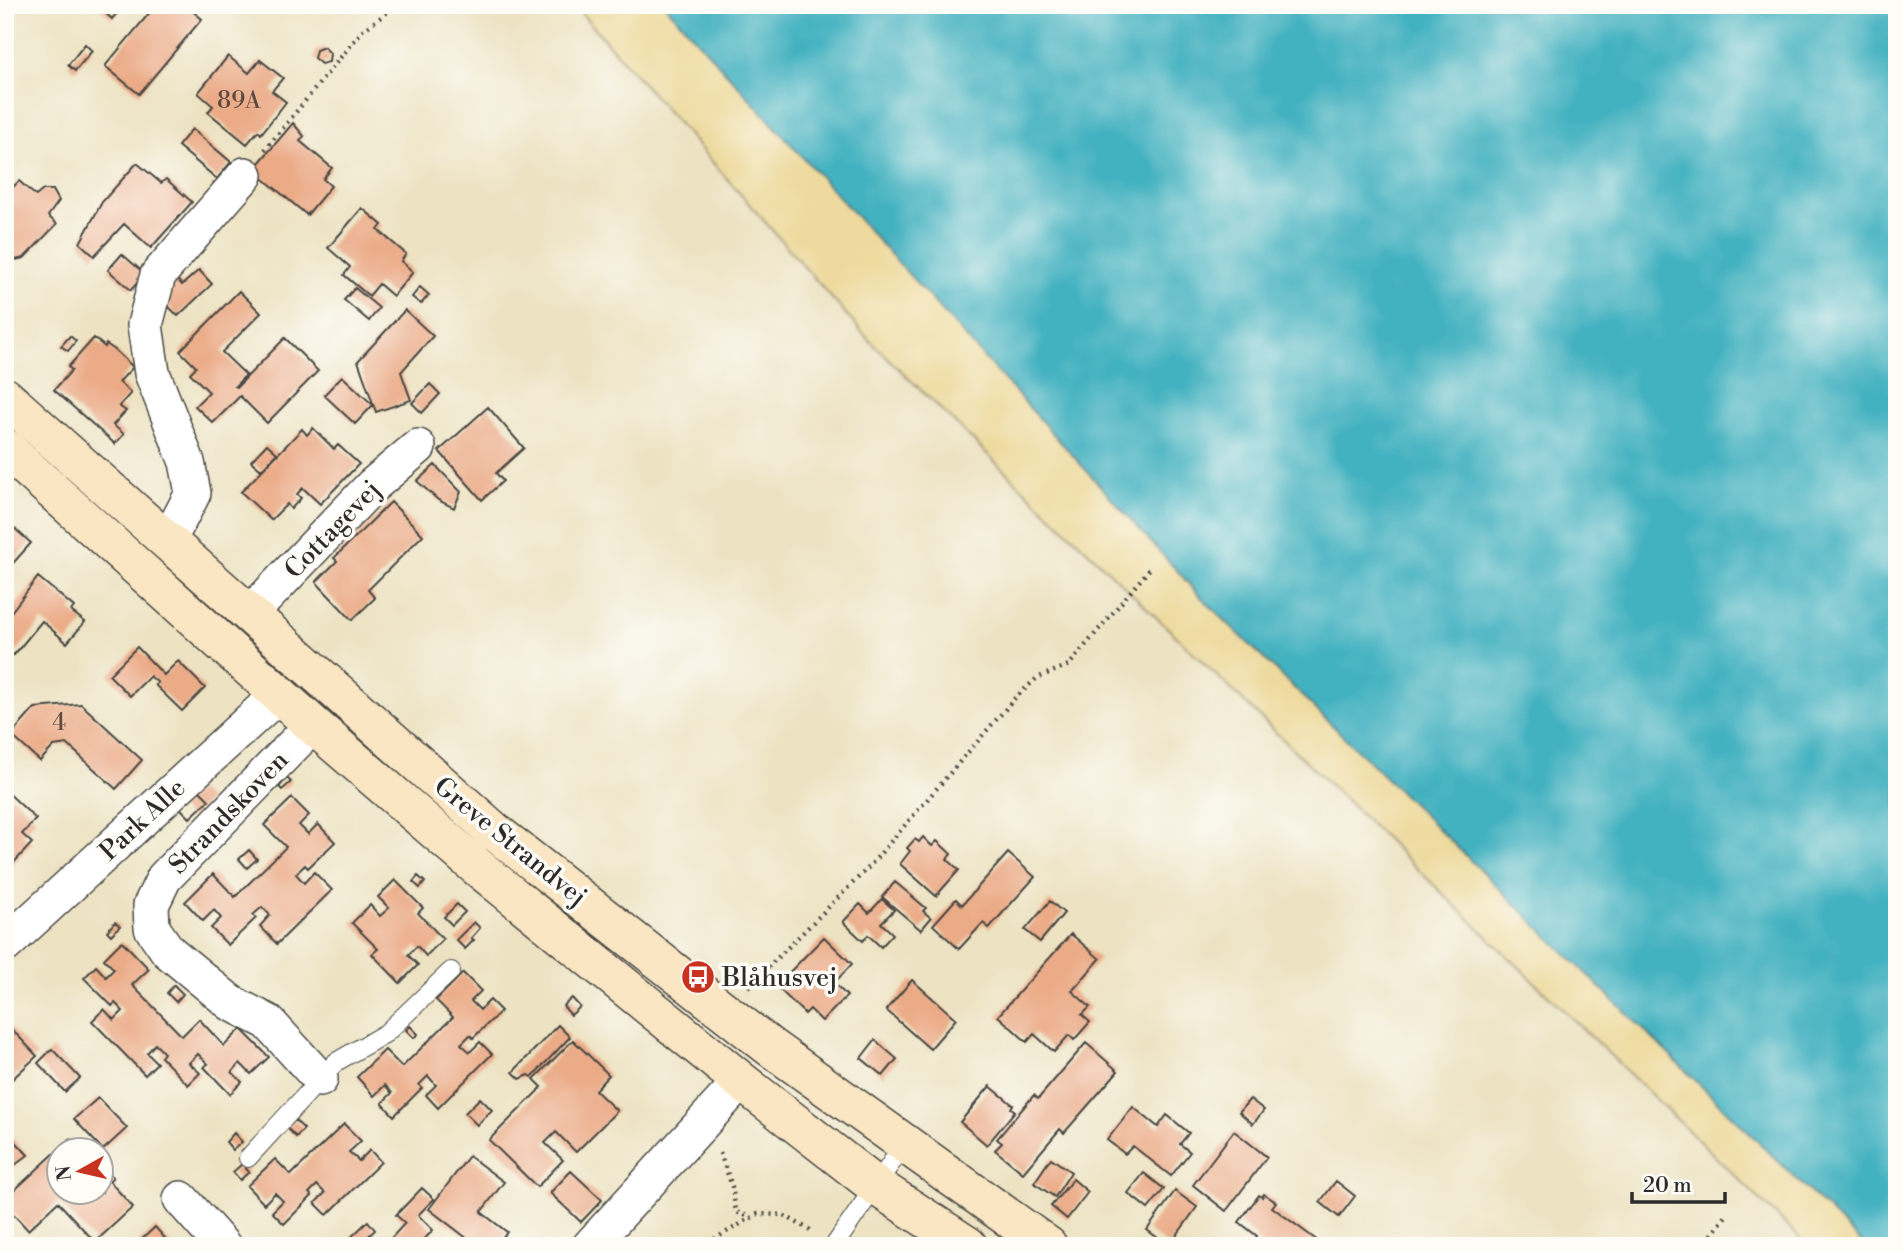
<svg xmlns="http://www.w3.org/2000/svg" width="1902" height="1251" font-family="'Libre Bodoni',serif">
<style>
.sand{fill:#eeda9e;stroke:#8c8264;stroke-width:2}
.water{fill:#43b1c0;stroke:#376e76;stroke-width:2}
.building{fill:#ebab87}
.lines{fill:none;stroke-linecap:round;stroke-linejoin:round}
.service-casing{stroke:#484742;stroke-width:20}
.minor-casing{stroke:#484742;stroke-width:38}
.secondary-casing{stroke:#484742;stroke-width:41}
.path{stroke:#484742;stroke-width:4.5;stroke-dasharray:2 5;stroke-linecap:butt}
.service{stroke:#fff;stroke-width:18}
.minor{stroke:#fff;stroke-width:35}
.secondary{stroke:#fbe6c3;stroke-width:38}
.labels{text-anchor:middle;stroke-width:7;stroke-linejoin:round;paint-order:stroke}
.number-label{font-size:23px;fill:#5b4b42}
.street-label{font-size:26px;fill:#2b2b2b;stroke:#fdfcf7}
.poi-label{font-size:26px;fill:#2b2b2b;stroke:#fdfcf7;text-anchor:start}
</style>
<rect width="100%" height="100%" fill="#fdfcf7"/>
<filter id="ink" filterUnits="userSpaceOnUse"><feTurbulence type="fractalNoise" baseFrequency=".0143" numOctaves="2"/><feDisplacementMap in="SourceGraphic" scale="14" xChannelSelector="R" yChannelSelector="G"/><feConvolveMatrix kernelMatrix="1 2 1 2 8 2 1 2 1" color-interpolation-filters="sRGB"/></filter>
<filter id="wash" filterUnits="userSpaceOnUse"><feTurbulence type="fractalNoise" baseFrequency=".00686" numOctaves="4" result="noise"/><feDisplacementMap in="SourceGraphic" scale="28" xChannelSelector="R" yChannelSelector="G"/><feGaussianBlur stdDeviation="1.57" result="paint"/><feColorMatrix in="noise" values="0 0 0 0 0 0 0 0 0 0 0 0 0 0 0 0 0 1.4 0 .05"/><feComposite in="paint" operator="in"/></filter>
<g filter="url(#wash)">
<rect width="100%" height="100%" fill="#ede3c3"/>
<path class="sand" d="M574,5H665L1200,596L1865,1246H1808L867,338Z"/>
<path class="water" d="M665,5H1897V1246H1865L1200,596Z"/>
<g id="blocks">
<path class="building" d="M96,5H124L112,19Z
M156,5H185L202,19L139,94L105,66Z
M85,44L92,51L75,71L68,65Z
M324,47L330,53L329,62L321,64L314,58L316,50Z
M228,56L249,73L260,60L283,78L272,91L286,102L261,134L258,131L247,144L208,112L213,106L198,93Z
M293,123L304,136L300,141L332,168L323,179L331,186L307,215L253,170Z
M192,129L231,162L217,179L178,146Z
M137,163L161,183L166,179L192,202L151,248L124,224L94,256L80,243L102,202Z
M19,181L36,196L43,190H53L59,201L48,216L57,224L24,258L15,260L5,253V195Z
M362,208L382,225L378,230L406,254L401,261L413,272L393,296L379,284L369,296L344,275L350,267L328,248Z
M122,254L145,274L131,290L108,270Z
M199,270L212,284L178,316L165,303L174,276L182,285Z
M420,287L429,295L421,304L412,297Z
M355,288L379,308L369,321L344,300Z
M239,291L261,313L222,352L246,375L235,386L237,387L285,338L318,371L267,423L240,396L213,423L195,406L209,392L190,373L196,367L180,351Z
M405,310L433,336L401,372L411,400L376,412L358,361Z
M70,336L76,341L68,351L61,346Z
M94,338L105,347L106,344L115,350L133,367L119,382L131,393L119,406L126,411L113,425L124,434L115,444L54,390L72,370L68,367Z
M342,376L373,405L355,424L324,395Z
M430,384L440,394L422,413L412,403Z
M488,407L524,448L496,473L503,481L482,500L439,451Z
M313,428L334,449L338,445L359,464L320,504L303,488L297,494L301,498L291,509L287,504L271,520L241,492L302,429L307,435Z
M267,444L277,453L261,470L251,461Z
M435,465L461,492L454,508L438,500L417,481Z
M391,502L423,535L368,590L375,598L352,620L316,582L337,561L334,558Z
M5,520L31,543L7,570L5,569Z
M38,577L74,607L71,611L85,622L67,643L42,621L14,655L5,648V620Z
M137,647L164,675L178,661L205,688L182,711L155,685L158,683L150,676L130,696L109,675Z
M81,704L142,760L116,789L67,744L54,746L40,761L11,735L35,708Z
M287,778L291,782L282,790L279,787Z
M5,790L36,819L22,834L32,843L9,868L5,865Z
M199,790L209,800L190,818L180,808Z
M292,798L309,815L299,825L308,834L318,824L335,842L308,868L305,865L296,874L304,883L314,872L332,890L277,944L260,926L270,915L262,907L253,915L256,918L228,945L211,928L221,918L214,910L203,921L185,902L213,874L235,897L286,847L264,825Z
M923,837L932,846L937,841L951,854L947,859L959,870L936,896L900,864L910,851L907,848L915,839L919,842Z
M249,850L257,859L247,868L239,859Z
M1008,853L1035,877L989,928L983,923L959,949L933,925L956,899L962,905Z
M418,876L425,882L420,888L413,882Z
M395,880L423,908L418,913L443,939L426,956L417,946L408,955L418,965L400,983L372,954L378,949L352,923L370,905L380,916L389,908L378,897Z
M895,882L926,908L923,911L931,918L921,930L882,897Z
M882,899L894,910L881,923L893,934L881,947L868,935L863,941L843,922L860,904L869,913Z
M1050,901L1064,913L1040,942L1025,930Z
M457,904L465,912L452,925L444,917Z
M115,922L120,926L111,935L107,931Z
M474,922L480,928L471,938L474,940L465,949L456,940Z
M1071,934L1100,959L1072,991L1090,1007L1082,1015L1090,1022L1074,1040L1069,1035L1054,1052L1034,1034L1027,1042L998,1016Z
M824,937L852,964L834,983L847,996L822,1021L810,1009L805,1014L776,986Z
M122,941L149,969L132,985L182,1036L199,1019L224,1046L241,1029L269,1057L251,1074L240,1063L232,1072L242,1082L230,1094L204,1067L208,1064L198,1054L189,1063L200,1073L188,1085L161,1057L164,1053L155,1044L147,1053L157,1063L145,1075L92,1021L104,1009L114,1020L123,1011L115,1003L112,1006L84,978L96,966L106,977L114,969L104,959Z
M463,973L481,991L471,1001L480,1010L490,1000L501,1011L473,1038L470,1035L461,1044L470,1052L480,1042L492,1054L438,1108L426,1095L436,1085L428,1076L419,1085L422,1088L394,1116L382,1103L392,1093L385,1085L374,1096L357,1077L385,1050L402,1067L453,1017L436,1000Z
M912,980L956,1019L930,1049L886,1010Z
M174,985L183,994L176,1002L167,993Z
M572,998L580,1007L571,1015L563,1006Z
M5,1022L37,1056L8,1083L5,1080Z
M558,1025L570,1037L532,1077L529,1075L520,1079L513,1072Z
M410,1026L418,1034L414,1038L406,1030Z
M573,1040L609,1075L595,1090L617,1111L576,1152L556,1132L545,1143L563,1160L537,1187L489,1140L542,1087L534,1079Z
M875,1040L897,1059L883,1076L861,1058Z
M1086,1043L1118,1071L1064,1133L1060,1129L1023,1173L995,1150L1002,1143L997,1139L1034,1095L1038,1099Z
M52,1049L80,1078L65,1092L38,1063Z
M990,1086L1013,1105L1011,1108L1015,1111L987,1145L960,1122Z
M98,1098L127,1128L103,1150L74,1119Z
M480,1098L492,1110L477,1125L465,1113Z
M1250,1099L1264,1110L1253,1124L1239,1112Z
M1133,1107L1158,1127L1167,1115L1189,1133L1180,1144L1190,1152L1171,1176L1133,1146L1125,1154L1107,1140Z
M295,1120L304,1129L296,1137L287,1128Z
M344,1124L361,1141L349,1152L359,1161L370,1150L381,1162L327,1215L315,1203L325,1193L317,1185L309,1193L312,1196L284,1224L272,1212L283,1201L275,1193L264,1204L247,1186L275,1159L291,1175Z
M5,1130L28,1155L5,1173V1163L8,1160L5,1158Z
M1234,1131L1267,1157L1226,1211L1193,1185Z
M234,1133L242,1142L233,1150L226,1142Z
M70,1139L80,1150H60V1192H102V1165L113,1177L109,1181L133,1207L95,1242L58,1202L28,1230L5,1205V1199Z
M469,1156L504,1182L481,1212L507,1232L497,1246H477L429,1209Z
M1051,1158L1071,1172L1055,1197L1034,1183Z
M242,1164L249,1172L240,1180L233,1172Z
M571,1171L602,1200L581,1222L550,1193Z
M1144,1173L1164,1189L1148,1209L1128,1193Z
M1073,1179L1088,1192L1067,1219L1051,1206Z
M1336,1181L1355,1196L1339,1217L1320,1202Z
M422,1188L434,1199L418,1215L433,1230L422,1242L426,1246H384L405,1223L396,1215Z
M1175,1191L1197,1207L1169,1246L1147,1230Z
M1264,1194L1276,1202L1272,1207L1322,1244L1320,1246H1274L1271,1244L1264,1246L1255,1239L1257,1236L1239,1222L1259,1195L1262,1197Z
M368,1221L375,1230L358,1246H342Z
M155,1227L172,1246H135Z"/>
</g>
</g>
<g filter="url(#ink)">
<use href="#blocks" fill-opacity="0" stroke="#484742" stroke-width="2"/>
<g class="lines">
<g class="service-casing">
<path id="service" d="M248,1158L336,1062L386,1033L451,971
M834,1246L905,1143"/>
</g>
<g class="minor-casing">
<path id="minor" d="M168,541L193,493L187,462L152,373L145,325L158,275L245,175
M249,615L372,486L418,447
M313,725L164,878L151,905L152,928L168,951L231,1003L268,1022L320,1079
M5,945L280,693
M181,1199L223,1246
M590,1246L741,1081"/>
</g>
<g class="secondary-casing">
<path id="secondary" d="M5,397L495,832L770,1047L1048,1246
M5,448L313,725L475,865L741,1081L876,1186L968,1246"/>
</g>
<path class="path" d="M265,150L363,30L398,5
M748,987L868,868L1015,698L1037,678L1069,665L1152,566
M720,1153L732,1186L736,1212L750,1217
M702,1246L758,1214L783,1215L814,1232
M1703,1246L1726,1216"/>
<use href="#service" class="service"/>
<use href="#minor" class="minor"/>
<use href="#secondary" class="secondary"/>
</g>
</g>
<defs>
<g id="bus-disc" transform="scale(1.75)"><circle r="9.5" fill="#c8321e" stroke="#fdfcf7"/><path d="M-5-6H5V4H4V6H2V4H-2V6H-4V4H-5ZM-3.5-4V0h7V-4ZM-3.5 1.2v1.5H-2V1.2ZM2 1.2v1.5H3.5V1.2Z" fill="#fff"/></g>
</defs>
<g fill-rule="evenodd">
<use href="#bus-disc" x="698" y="977"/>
</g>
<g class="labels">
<g class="number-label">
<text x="239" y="108">89A</text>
<text x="59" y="730">4</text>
</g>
<g class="street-label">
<text transform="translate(332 529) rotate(-46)" y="9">Cottagevej</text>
<text transform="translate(228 812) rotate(-46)" y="9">Strandskoven</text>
<text transform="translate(142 819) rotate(-43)" y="9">Park Alle</text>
<text transform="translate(511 841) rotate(39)" y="9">Greve Strandvej</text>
</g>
<g class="poi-label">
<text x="722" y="986">Blåhusvej</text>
</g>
</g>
<rect width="1902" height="1251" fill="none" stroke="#fdfcf7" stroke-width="28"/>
<g transform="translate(80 1171) rotate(262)"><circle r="33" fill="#fdfcf7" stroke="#a9a8a5" stroke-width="2"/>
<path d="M0-5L12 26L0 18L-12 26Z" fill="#c8321e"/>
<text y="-10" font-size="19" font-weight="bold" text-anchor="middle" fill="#2b2b2b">N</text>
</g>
<path d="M1632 1192v10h93v-10" fill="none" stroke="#2b2b2b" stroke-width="3.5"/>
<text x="1643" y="1192" font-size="21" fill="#2b2b2b" stroke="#fdfcf7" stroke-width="5" paint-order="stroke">20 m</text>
</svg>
